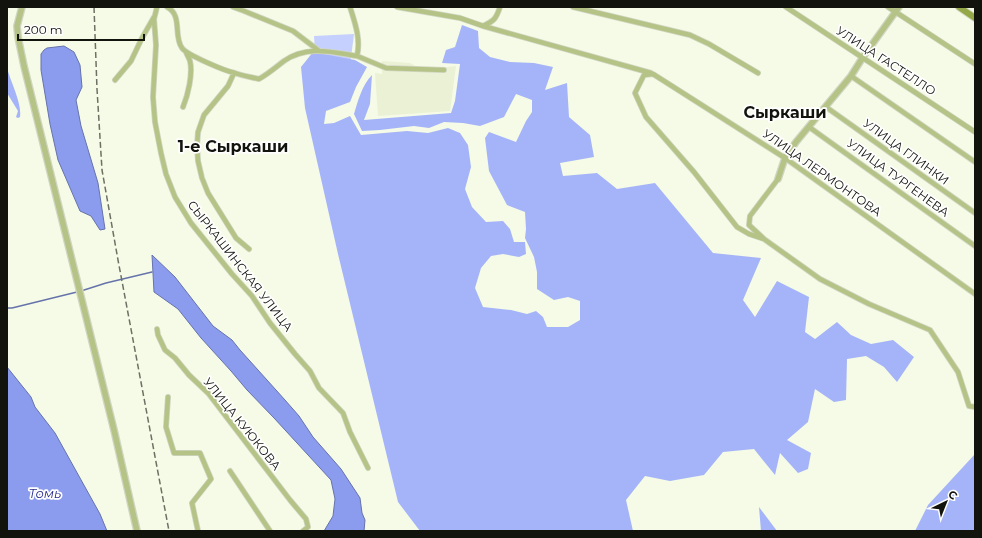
<svg xmlns="http://www.w3.org/2000/svg" width="982" height="538" font-family="Montserrat,sans-serif">
<style>
.built{fill:#eaf1d5}
.green{fill:#c5d0fe}
.forest{fill:#a5b4f8}
.water{fill:#8b9cef;stroke:#6673ab}
.lines{fill:none;stroke-linecap:round;stroke-linejoin:round}
.stream{stroke:#6673ab;stroke-width:1.5}
.minor-casing{stroke:#d1d6c3;stroke-width:6}
.tertiary-casing{stroke:#d1d6c3;stroke-width:8}
.secondary-casing{stroke:#d1d6c3;stroke-width:8}
.minor{stroke:#b5c387;stroke-width:4.5}
.tertiary{stroke:#b5c387;stroke-width:5.5}
.secondary{stroke:#95a848;stroke-width:6}
.rail{stroke:#6d7164;stroke-width:1.5;stroke-dasharray:6 3;stroke-linecap:butt}
.labels{text-anchor:middle;stroke-width:3.5;stroke-linejoin:round;paint-order:stroke}
.street-label{font-size:12px;fill:#11130c;stroke:#fff}
.water-label{font-size:13px;font-style:italic;fill:#2a2c8b;stroke:#fff}
.district-label{font-size:16px;font-weight:bold;fill:#11130c;stroke:#fff}
</style>
<rect width="100%" height="100%" fill="#f5fbe6"/>
<path class="built" d="M382,61L410,63L422,70L456,66L450,111L378,116L375,73L382,74Z"/>
<path class="green" d="M354,34L349,73L316,69L314,36Z"/>
<path class="forest" d="M462,25L478,31L479,48L490,57L510,62L534,63L553,67L545,90L567,83L569,117L590,135L594,157L560,163L563,176L597,173L617,189L655,183L713,253L761,258L743,300L755,317L777,281L809,297L805,332L815,339L837,322L851,335L871,344L893,340L914,357L897,382L884,367L866,356L847,359L846,400L834,402L815,389L808,422L787,440L811,453L808,469L798,473L780,453L775,475L754,449L723,452L704,475L670,481L645,476L626,500L633,531H420L398,502L338,254L305,108L301,67L313,52L355,60L367,67L356,87L350,102L326,111L324,124L334,123L350,116L361,135L407,131L428,133L448,128L460,133L468,145L471,167L465,189L472,207L486,222L503,221L510,229L514,242H525L526,254L519,257L503,254L491,256L481,268L475,288L483,307L511,310L527,314L536,311L543,317L547,327H568L580,320V301L568,297L554,300L537,289V272L534,257L525,238L526,229L525,212L507,205L489,171L485,138L489,132L516,142L526,121L532,112V100L516,94L504,117L480,126L463,123L444,122L429,128L414,126L380,130L362,131L354,114C358,101 362,85 372,75L370,104L364,120L451,113L455,101L460,64L442,63L446,50L455,47Z
M7,68C11,83 22,103 20,117L18,118L16,117L18,111L7,93Z
M975,454V531H915L928,505Z
M759,507L777,531H761Z"/>
<path class="water" d="M64,46L74,52L80,65L82,87L76,100L81,126L98,183L105,229L100,230L91,216L80,211L58,160L50,124L41,70V54L44,50L47,48Z
M152,255L175,277L213,326L232,340L240,350L285,400L299,416L313,437L341,469L360,498L362,513L365,520L364,531H324L333,516L335,499L331,480L274,418L247,390L231,371L201,338L178,309L154,292Z
M7,365V367L31,397L35,407L55,433L100,514L107,531H7Z"/>
<g class="lines">
<path class="stream" d="M81,291L106,283L152,272
M7,308H12L77,292"/>
<g class="minor-casing">
<path id="minor" d="M157,7L154,19L156,45L153,97L155,122L161,153L166,174L175,197L191,223L232,274L252,296L270,323L295,354L310,371L319,388L343,413L350,432L368,468
M167,7C183,15 173,36 182,48C187,55 225,71 235,73C243,76 251,77 259,79C268,74 276,67 284,61C307,45 332,52 357,56C361,39 355,23 350,7
M233,7L244,11L293,31L318,50
M397,7L460,18L483,26L651,73
M573,7L690,35L709,44L758,73
M786,7L975,132
M888,7L975,64
M483,26C494,21 496,19 500,7
M357,56L386,68L444,70
M234,73L228,86L204,115L198,132L197,146L198,161L202,178L208,193L236,238L249,249
M851,76L975,162
M115,80L131,61L142,38L154,17
M183,107C188,95 193,74 190,61C189,58 187,55 186,52
M826,107L975,213
M809,127L975,246
M763,238L749,225L750,216L778,179
M975,294L785,158L653,74L644,75L635,93L646,117L694,172L737,227L749,234L764,239L820,279L869,304L930,330L958,372L969,406L975,407
M157,329L158,335L165,350L175,358L189,375L208,393L290,500L306,519L308,527L303,531
M168,397L166,427L174,453H200L211,479L192,503L198,531
M230,471L270,531"/>
</g>
<g class="tertiary-casing">
<path id="tertiary" d="M22,7L17,26L18,37L24,66L114,430L137,531
M778,179L785,158L796,142L851,76L863,57L899,7"/>
</g>
<g class="secondary-casing">
<path id="secondary" d="M959,7L975,18"/>
</g>
<use href="#minor" class="minor"/>
<use href="#tertiary" class="tertiary"/>
<use href="#secondary" class="secondary"/>
<path class="rail" d="M94,7L97,89L102,170L118,260L169,531"/>
</g>
<g class="labels">
<g class="street-label">
<text transform="translate(886 61) rotate(33)" y="4">УЛИЦА ГАСТЕЛЛО</text>
<text transform="translate(906 152) rotate(36)" y="4">УЛИЦА ГЛИНКИ</text>
<text transform="translate(822 173) rotate(35)" y="4">УЛИЦА ЛЕРМОНТОВА</text>
<text transform="translate(898 178) rotate(36)" y="4">УЛИЦА ТУРГЕНЕВА</text>
<text transform="translate(240 266) rotate(52)" y="4">СЫРКАШИНСКАЯ УЛИЦА</text>
<text transform="translate(242 424) rotate(51)" y="4">УЛИЦА КУЮКОВА</text>
</g>
<g class="water-label">
<text x="45" y="498">Томь</text>
</g>
<g class="district-label">
<text x="785" y="118">Сыркаши</text>
<text x="233" y="152">1-е Сыркаши</text>
</g>
</g>
<rect width="982" height="538" fill="none" stroke="#11130c" stroke-width="16"/>
<g transform="translate(946 502) rotate(43)" stroke="#ffffff" stroke-width="3" paint-order="stroke">
<path d="M0-3L7 15L0 10L-7 15Z" fill="#11130c"/>
<text y="-6" font-size="11" font-weight="bold" text-anchor="middle" fill="#11130c">С</text>
</g>
<path d="M18 34v6h126v-6" fill="none" stroke="#11130c" stroke-width="2"/>
<text x="24" y="34" font-size="12" fill="#11130c" stroke="#ffffff" stroke-width="3" paint-order="stroke">200 m</text>
</svg>
